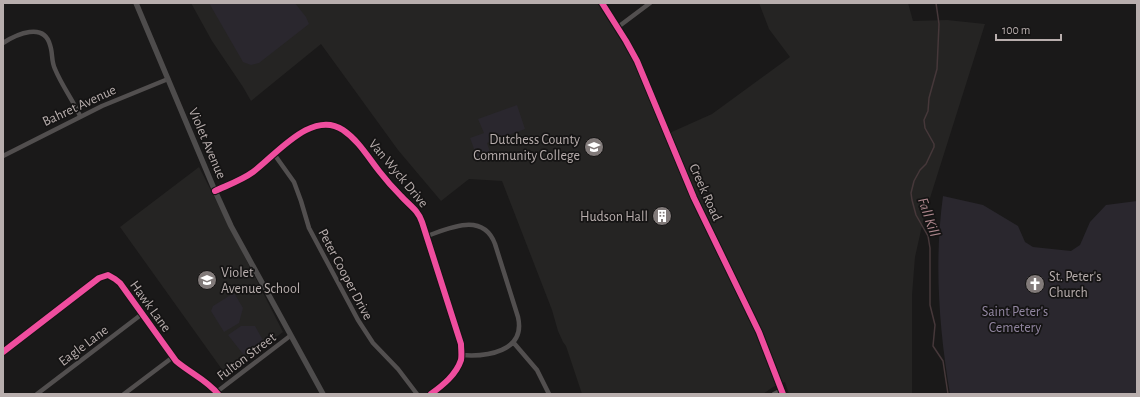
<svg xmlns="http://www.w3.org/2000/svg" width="1140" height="397" font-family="'Alegreya Sans',sans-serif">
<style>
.built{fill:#252423}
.green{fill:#2a272e}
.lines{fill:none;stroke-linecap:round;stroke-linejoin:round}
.stream{stroke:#46383a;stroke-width:1.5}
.minor{stroke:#524f4f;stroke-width:4.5}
.major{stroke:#4e4c4c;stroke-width:5.5}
.cycleway-casing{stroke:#151414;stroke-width:8}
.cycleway{stroke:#ef4d9e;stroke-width:6}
.labels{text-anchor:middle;stroke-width:3.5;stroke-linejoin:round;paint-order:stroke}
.street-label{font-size:14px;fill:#b8aead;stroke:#151414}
.poi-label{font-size:14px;fill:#b8aead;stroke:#151414;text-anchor:end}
.park-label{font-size:14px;fill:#9286a1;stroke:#151414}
.water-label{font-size:15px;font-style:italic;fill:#af888e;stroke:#151414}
</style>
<rect width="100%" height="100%" fill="#1a1919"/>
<path class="built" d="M191,3H598L631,56L665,135L712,114L790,57L769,29L759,3H908L913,21L947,20L985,24L924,217L915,257L912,295V394H789L785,382L773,387L763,394H582L566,346L563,342L558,331L552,310L502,181L469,179L441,201L398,150L321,44L251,101L243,87L212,41Z
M199,167L283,332L226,375L120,227Z"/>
<path class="green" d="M209,3H295L306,17L309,24L259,63L251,65L243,62Z
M517,105L525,129L487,143L490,152L477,157L470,138L484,133L478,119Z
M943,196L983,205L1018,226L1025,242L1033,247L1071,251L1080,245L1090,222L1106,205L1137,201V394H950C939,328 934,263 943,196Z
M234,293L243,308L239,323L224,332L211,311L213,306Z
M241,326H255L264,342L247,354H243L228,335Z"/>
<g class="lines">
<path class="stream" d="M936,3L939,24L937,69L929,98L928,111L924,120L925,128L934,144V147L926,164L920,170L914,181L911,193L912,200L916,215L928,236L930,248V305L935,325L933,346L943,361L948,394"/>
<path class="minor" d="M602,3L626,41L637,61L694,198L759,332L783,394
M618,27L650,3
M3,43C17,34 44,22 50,45C53,53 51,61 55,69C62,86 73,100 80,116
M274,154L294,182L301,201L309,228L358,320L373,343L398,369L417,394
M3,156L102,106L168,79
M215,191C228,185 242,180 253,172C276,155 312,109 343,130C358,140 368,157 379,171C386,180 393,188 401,196C409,205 418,210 422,222L461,344C461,349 462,355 461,360C456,375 443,385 431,394
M427,236C450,228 483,212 495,244L518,317C526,352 486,357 461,355
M513,342L537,370L549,394
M3,352L99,278L108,275L115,279L120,283L176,361C190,373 207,380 218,394
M37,394L142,314
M124,394L173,357
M214,394L290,336
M774,394L782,390"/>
<path class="major" d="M136,3L215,191L231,226L323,394"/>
<g class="cycleway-casing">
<path id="cycleway" d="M602,3L626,41L637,61L694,198L759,332L783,394
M215,191C228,185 242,180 253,172C276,155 312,109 343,130C358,140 368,157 379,171C386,180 393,188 401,196C409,205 418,210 422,222L461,344C461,349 462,355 461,360C456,375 443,385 431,394
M3,352L99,278L108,275L115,279L120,283L176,361C190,373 207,380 218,394"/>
</g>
<use href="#cycleway" class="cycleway"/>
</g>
<defs>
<g id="school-disc" transform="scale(1)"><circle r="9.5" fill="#817a79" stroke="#151414"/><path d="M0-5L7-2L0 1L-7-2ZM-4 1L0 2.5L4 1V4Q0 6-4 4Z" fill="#fff"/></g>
<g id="building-disc" transform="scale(1)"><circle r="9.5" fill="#817a79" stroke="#151414"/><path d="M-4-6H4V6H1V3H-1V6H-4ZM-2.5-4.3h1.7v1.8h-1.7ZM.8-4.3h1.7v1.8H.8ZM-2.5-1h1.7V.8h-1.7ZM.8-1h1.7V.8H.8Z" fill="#fff"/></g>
<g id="church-disc" transform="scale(1)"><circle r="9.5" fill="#817a79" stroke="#151414"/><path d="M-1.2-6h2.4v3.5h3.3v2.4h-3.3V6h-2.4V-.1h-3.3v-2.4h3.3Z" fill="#fff"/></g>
</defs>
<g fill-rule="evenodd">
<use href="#school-disc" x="594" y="147"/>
<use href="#building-disc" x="662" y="216"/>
<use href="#school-disc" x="207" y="280"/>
<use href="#church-disc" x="1035" y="284"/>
</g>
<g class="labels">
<g class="street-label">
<text transform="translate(79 105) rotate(-25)" y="5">Bahret Avenue</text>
<text transform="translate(208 143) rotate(67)" y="5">Violet Avenue</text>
<text transform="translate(399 173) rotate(50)" y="5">Van Wyck Drive</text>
<text transform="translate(706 192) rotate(66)" y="5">Creek Road</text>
<text transform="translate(346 274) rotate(62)" y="5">Peter Cooper Drive</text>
<text transform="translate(151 306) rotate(54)" y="5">Hawk Lane</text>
<text transform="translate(83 345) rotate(-37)" y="5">Eagle Lane</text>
<text transform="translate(246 356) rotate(-37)" y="5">Fulton Street</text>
</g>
<g class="poi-label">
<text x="580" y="144">Dutchess County<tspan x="580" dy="16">Community College</tspan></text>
<text x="648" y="221">Hudson Hall</text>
<text x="221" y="277" text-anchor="start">Violet<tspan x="221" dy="16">Avenue School</tspan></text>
<text x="1049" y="281" text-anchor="start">St. Peter's<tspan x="1049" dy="16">Church</tspan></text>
</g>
<g class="park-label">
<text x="1015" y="316">Saint Peter's<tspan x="1015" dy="16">Cemetery</tspan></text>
</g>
<g class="water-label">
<text transform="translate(929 217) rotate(71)" y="5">Fall Kill</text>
</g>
</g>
<rect width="1140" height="397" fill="none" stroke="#b8aead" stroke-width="8"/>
<path d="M996 34v6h65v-6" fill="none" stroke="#b8aead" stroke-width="2"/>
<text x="1002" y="34" font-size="12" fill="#b8aead" stroke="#151414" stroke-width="3" paint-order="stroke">100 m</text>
</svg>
